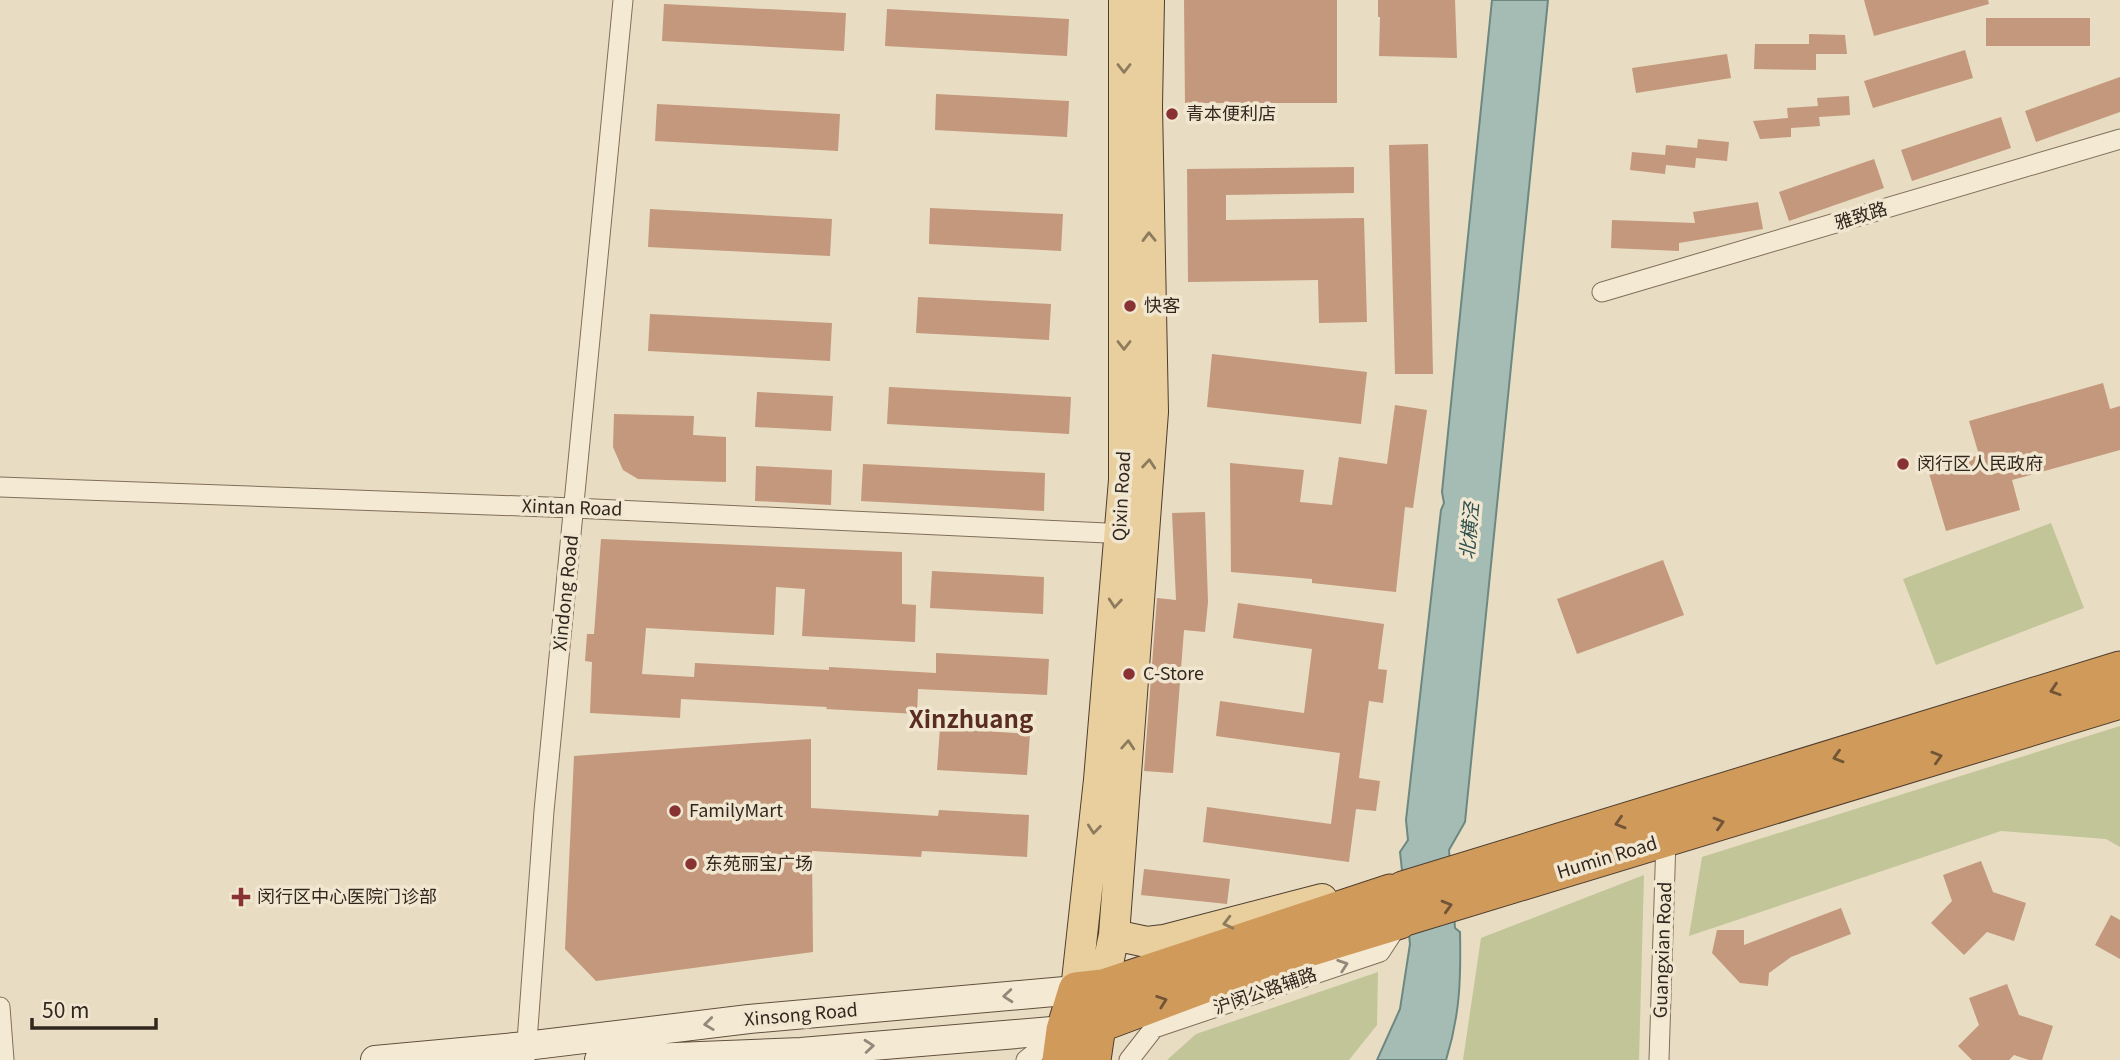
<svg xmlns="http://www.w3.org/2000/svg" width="2120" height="1060" font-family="Georgia,'Noto Sans SC',serif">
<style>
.green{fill:#c1c597}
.water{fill:#a4bcb4;stroke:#6c8881;stroke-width:2}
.building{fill:#c3987c}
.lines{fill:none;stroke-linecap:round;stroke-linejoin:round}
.street-casing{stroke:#806e5b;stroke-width:21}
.secondary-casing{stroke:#62503e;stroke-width:30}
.primary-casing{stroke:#4e3d2f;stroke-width:32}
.highway-casing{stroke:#4e3d2f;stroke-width:37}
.street{stroke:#f4ead4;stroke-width:19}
.secondary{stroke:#f4ead4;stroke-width:28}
.primary{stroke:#e8cf9d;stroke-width:30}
.highway{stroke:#d09a5b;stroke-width:35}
.oneway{stroke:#8d7b5e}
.oneway2{stroke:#715536}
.oneway3{stroke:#938879}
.poi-dot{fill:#893234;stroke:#f1e7d1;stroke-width:2.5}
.labels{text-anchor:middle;stroke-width:7;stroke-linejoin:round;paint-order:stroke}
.poi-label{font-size:18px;fill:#32271e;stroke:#f1e7d1;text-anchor:start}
.street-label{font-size:18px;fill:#32271e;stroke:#f1e7d1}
.water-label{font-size:19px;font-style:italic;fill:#2f504d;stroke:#f1e7d1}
.district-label{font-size:24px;font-weight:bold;fill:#5a2d22;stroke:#f1e7d1}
</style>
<rect width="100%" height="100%" fill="#e8dcc2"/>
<path class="green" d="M2051,523L2084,608L1936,665L1903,579Z
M2120,726V847L2106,839L2001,831L1689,936L1702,857Z
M1644,875L1639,1060H1463L1481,938Z
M1378,972L1377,1025L1349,1060H1167L1196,1034Z"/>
<path class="water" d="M1492,0H1548L1465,822L1449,850L1455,928L1460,932C1461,979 1460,1015 1446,1060H1377L1400,1009L1410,944L1400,852L1408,840L1406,820L1441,510L1444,503L1442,492Z"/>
<path class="building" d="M1184,0H1337V103H1185Z
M1378,0H1455L1457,58L1379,56L1380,17H1378Z
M1864,0H1988L1989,4L1874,36Z
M664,4L846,13L844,51L662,41Z
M887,9L1069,19L1067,56L885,46Z
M1986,18H2090V46H1986Z
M1809,34L1845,35L1847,54H1816V70L1754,69L1755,44H1809Z
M1965,50L1973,78L1873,108L1864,81Z
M1727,54L1731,78L1636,93L1632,68Z
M2120,77V112L2036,142L2025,111Z
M936,94L1069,101L1067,137L935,130Z
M1849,96L1850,115L1819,117L1820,126L1791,128V137L1760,139L1753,121L1788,118L1787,108L1818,106L1817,98Z
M657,104L840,114L838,151L655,141Z
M2001,117L2011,148L1912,181L1901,150Z
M1698,139L1729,142L1727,161L1696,158L1695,168L1666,165L1665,174L1630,170L1632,152L1665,155L1666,145L1697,148Z
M1428,144L1433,374H1395L1389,145Z
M1874,159L1884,188L1789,221L1779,192Z
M1354,167V193L1226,195V220L1364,218L1367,322L1319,323L1318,280L1188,282L1187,169Z
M1758,202L1763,229L1679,243V251L1611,248L1612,220L1695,223L1693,212Z
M930,208L1063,214L1061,251L929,244Z
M650,209L832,219L830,256L648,247Z
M918,297L1051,304L1049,340L916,333Z
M650,314L832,323L830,361L648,351Z
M1212,354L1367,372L1361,424L1207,407Z
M2103,383L2110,409L2120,406V450L2012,480L2020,510L1946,531L1928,470L1979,455L1969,421Z
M889,387L1071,397L1069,434L887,424Z
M757,392L833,396L831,431L755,427Z
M1395,405L1427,410L1413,508L1405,507L1396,592L1312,583V579L1231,572L1230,463L1304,470L1300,502L1332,505L1339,457L1387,464Z
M614,414L694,416L693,435L726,437V482L638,479L623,470L613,447Z
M863,464L1045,473L1044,511L861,501Z
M756,466L832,470L831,505L755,501Z
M1205,512L1208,602L1205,632L1184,630L1173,773L1144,771L1157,598L1176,600L1172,513Z
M601,539L902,552V604L916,605L915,642L802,636L805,589L776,587L774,635L646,628L642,674L694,677L695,663L829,670V667L936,673V653L1049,659L1047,695L918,689L917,714L826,709L827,707L681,699L680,718L590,713L592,662L585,661L587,634H594Z
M1663,560L1684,615L1577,654L1557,599Z
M932,571L1044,577L1043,614L930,608Z
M1238,603L1384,624L1378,669L1387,670L1383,703L1369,701L1359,778L1380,781L1376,811L1356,809L1349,862L1203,842L1207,807L1331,824L1340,753L1216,736L1220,701L1304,713L1312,649L1233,638Z
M940,728L1030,734L1027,775L937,770Z
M811,739V808L938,816L939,810L1029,815L1027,857L922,851L921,857L812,851L813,952L596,981L565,949L574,756Z
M1981,861L1993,892L2026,903L2014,941L1987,932L1964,955L1931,923L1952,901L1943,875Z
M1144,869L1230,879L1227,904L1141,895Z
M1841,908L1851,934L1791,957L1769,973L1768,986L1740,983L1712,953L1717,930H1744V945Z
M2111,915L2120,920V959L2095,945Z
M2007,984L2019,1015L2053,1026L2042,1060H2029L2014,1055L2009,1060H1972L1958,1046L1979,1025L1969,998Z"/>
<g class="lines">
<g class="street-casing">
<path id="street" d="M1602,292L2120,139
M0,487L574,508L1128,534
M0,1007L4,1060
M526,1055L544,811L623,0
M1026,1060L1063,1031
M1129,1060L1154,1028L1380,952L1399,923
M1659,1060L1666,839"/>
</g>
<g class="secondary-casing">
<path id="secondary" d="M375,1060L526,1046L749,1019L1076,990
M599,1060L801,1052L1064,1030"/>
</g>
<g class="primary-casing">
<path id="primary" d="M1114,935L1147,942L1164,940L1322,899
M1103,987L1114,935L1153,412L1147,106L1149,0
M1076,990L1099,780L1124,480V0"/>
</g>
<g class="highway-casing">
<path id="highway" d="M1403,889L2120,669
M1405,918L2120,701
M1064,1030L1098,1025L1269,961L1400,921
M1060,1060L1064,1030L1076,990L1103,987L1390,892
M1093,1060L1101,1005"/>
</g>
<use href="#street" class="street"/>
<use href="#secondary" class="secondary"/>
<use href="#primary" class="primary"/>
<use href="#highway" class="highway"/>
</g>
<defs><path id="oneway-chevron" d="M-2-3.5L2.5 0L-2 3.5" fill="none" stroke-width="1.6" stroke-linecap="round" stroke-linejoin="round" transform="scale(1.75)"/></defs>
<g class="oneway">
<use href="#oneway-chevron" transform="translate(1124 68) rotate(90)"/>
<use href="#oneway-chevron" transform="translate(1149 237) rotate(-91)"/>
<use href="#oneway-chevron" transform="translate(1124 345) rotate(90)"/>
<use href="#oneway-chevron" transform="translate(1149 464) rotate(-85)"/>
<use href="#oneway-chevron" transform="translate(1115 603) rotate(95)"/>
<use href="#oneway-chevron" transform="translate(1128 745) rotate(-86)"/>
<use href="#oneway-chevron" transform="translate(1094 829) rotate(96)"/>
<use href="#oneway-chevron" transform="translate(1228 923) rotate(166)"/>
</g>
<g class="oneway2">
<use href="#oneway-chevron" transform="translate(2055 690) rotate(162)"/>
<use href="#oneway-chevron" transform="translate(1838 757) rotate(163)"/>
<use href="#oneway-chevron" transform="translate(1937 757) rotate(-17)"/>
<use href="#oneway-chevron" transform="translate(1620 823) rotate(163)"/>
<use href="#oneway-chevron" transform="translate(1719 823) rotate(-17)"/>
<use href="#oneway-chevron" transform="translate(1447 906) rotate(-16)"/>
<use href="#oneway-chevron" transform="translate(1162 1001) rotate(-20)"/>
</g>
<g class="oneway3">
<use href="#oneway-chevron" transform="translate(1343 965) rotate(-19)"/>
<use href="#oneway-chevron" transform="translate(1008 996) rotate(175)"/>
<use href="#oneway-chevron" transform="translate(709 1024) rotate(173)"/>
<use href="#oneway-chevron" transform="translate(869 1046) rotate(-5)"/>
</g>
<g class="poi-dot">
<circle cx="1172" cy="114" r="7"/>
<circle cx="1130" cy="306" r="7"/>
<circle cx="1903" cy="464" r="7"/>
<circle cx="1129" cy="674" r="7"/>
<circle cx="675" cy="811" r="7"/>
<circle cx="691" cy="864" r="7"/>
<path d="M237.5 886.5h7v7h7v7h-7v7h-7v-7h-7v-7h7z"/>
</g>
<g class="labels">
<g class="poi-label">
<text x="1186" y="120">青本便利店</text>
<text x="1144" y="312">快客</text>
<text x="1917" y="470">闵行区人民政府</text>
<text x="1143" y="680">C-Store</text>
<text x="689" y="817">FamilyMart</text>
<text x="705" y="870">东苑丽宝广场</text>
<text x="257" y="903">闵行区中心医院门诊部</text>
</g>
<g class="street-label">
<text transform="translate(1861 216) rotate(-17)" y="6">雅致路</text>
<text transform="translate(1122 496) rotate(-87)" y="6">Qixin Road</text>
<text transform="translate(572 508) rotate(2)" y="6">Xintan Road</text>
<text transform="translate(566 593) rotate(-84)" y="6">Xindong Road</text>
<text transform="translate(1607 858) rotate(-17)" y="6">Humin Road</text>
<text transform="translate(1663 950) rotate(-88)" y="6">Guangxian Road</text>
<text transform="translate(1265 991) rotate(-19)" y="6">沪闵公路辅路</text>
<text transform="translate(801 1015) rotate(-5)" y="6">Xinsong Road</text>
</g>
<g class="water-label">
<text transform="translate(1469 531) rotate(-85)" y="7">北横泾</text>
</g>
<g class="district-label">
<text x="971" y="728">Xinzhuang</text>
</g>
</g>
<path d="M32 1018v10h124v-10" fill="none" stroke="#32271e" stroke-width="3.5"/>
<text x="42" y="1018" font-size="21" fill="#32271e" stroke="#f1e7d1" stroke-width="5" paint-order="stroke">50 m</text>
</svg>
